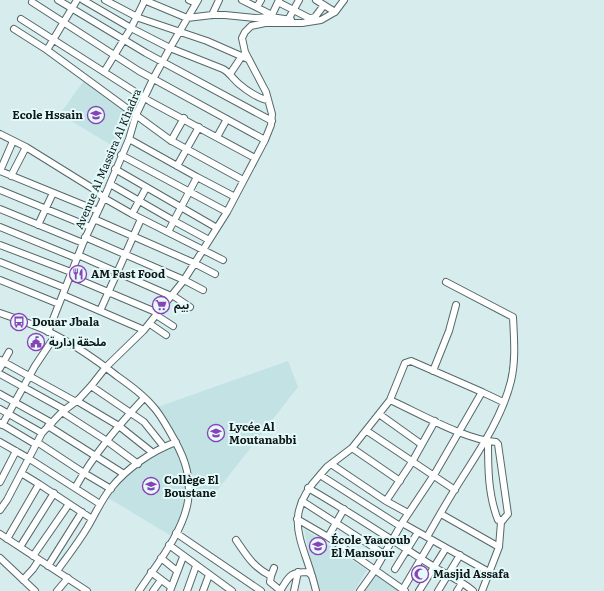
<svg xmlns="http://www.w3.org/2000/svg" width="604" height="591" font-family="Literata,'Noto Sans Arabic',serif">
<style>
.built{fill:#c2e2e3}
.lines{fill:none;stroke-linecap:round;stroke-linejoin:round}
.minor-casing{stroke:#556869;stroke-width:8}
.minor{stroke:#fff;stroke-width:6}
.labels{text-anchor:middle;stroke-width:4;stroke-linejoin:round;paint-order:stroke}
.poi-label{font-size:11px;font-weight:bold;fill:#0f1717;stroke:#e4fafa;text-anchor:start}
.street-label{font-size:11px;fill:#0f1717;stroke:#e4fafa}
</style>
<rect width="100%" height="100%" fill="#d7eced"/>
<path class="built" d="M85,79L132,116L119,150L60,114Z
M288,361L298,387L220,487L208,500L188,483L187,501L173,537L105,496L128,474L165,447L175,442L152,409Z
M304,529L367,570L354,591H317Z
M374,573L401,588L407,591H361Z"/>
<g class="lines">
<g class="minor-casing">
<path id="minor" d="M58,0L146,53L272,121
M77,0L47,50L170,140L243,180
M83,0L131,28L170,48L223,69C230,73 233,79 239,84C246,90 259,99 268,100
M105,0L139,18L207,41L248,59
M144,0L187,18L212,15H225L255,18L271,17L291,20
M189,0L196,3
M242,0L272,15
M316,0L335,12
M32,2L139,71L265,140
M278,2L311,19
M257,7L261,0
M212,15L219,0
M271,17L279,0
M21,19L151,102L255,158
M308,19L315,17L324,5
M288,20L299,0
M14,29L47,50
M104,72L131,28L145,0
M230,74L242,56
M0,134L26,147L92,188L104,198L132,214L223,260
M217,137L227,119
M129,139L197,177L235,197
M171,141L184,118
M121,155L227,212
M177,166L199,127
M115,169L217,228
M0,171L98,211
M0,171L13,141
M11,176L26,147
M110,184L174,221L209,240
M0,190L90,227
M0,209L83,243
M132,214L146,188
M94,219L194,263L215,274
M38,225L53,193
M0,227L76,258
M168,232L197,177
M85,237L184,280L203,290
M0,245L71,272
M78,255L171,296
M0,262L65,288
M70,276L158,313
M0,280L59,304
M63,295L144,330
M172,295L190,307
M100,311L141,219
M0,313C14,318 29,323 43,329C69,341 94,358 117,376C131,386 145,396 156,410C163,419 169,430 175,441C186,461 191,478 188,501C183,533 156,565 139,591
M156,315L173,326
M150,324L166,335
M48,332L83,243L104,198L129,139L136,115L153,79L170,48L198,0
M0,360L76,402
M0,368L9,352
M433,371L449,331L456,305
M0,374L65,410
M91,386L144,422L164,447
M0,394L52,423
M390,400C419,413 465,440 496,442L498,444L508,514L501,522L499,547L482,591
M77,401L119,426L153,453
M0,409L42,433
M62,412L107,441L138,464
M379,414L421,444
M0,423L35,444
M2,425L35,366L55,336
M48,426L124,474
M367,431L455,490
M488,441C488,467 488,495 498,520H503
M0,442L28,458L100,504
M37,442L84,473L111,489
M331,464L386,501
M21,473L39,484L92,519
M320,475L327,467L352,448
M400,481L352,448L390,400L405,363L411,361L482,392
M0,482L16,451
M75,488C94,454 118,426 144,398
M308,488C350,512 390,539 431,565C444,574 461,580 473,591
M302,501L384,554
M0,510L7,500L42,433L62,412L79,399L91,386L106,367L144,330L184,280L227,212L265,140L271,125L272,114L266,92L245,52L242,38L245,32L251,26L265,23H302L321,20L335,12L344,0
M408,513L386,501L412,462L435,421
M441,514L499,547
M297,519L328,537L405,591
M402,523L489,572
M176,533L261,591
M0,534L87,591
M328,537L344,509
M427,537C436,521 445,505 455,489C476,455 501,421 511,381C516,360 514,338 513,317L446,282
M7,539L39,484
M236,540C247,556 253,567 271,576
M169,545L232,591
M20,547L54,493
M33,556L69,504
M0,558L35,591
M161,558L177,571
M48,566L82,512
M274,568L271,576L270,582L281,591
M395,569L418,532
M57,571C67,557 78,543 87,528C95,515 101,500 111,488C127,468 152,451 176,442
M151,572L171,587
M23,580L33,569L39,560
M403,589L432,540
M57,591L68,578
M153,591L161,580
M170,591L183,557
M187,591L196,566
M203,591L209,575
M280,591C289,577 289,572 308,572L312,576
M294,591L298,572
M316,591C305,542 279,519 320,475L400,526
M360,591L375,570L402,523L434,475L482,392L503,402
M419,591L446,548
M438,591L460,555
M457,591L462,583"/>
</g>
<use href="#minor" class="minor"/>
</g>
<defs>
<g id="school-ring" transform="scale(0.9)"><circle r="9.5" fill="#e4fafa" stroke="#8942b6" stroke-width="1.5"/><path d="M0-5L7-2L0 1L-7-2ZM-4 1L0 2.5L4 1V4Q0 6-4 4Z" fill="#8942b6"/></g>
<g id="restaurant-ring" transform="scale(0.9)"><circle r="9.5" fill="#e4fafa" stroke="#8942b6" stroke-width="1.5"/><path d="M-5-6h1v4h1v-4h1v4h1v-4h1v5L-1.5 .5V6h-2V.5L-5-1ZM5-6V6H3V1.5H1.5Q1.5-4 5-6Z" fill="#8942b6"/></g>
<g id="supermarket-ring" transform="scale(0.9)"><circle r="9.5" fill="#e4fafa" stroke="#8942b6" stroke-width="1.5"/><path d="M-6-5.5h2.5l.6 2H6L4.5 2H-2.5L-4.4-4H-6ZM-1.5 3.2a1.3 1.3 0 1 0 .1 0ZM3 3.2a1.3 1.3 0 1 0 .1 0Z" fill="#8942b6"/></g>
<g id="bus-ring" transform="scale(0.9)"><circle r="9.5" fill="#e4fafa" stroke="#8942b6" stroke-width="1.5"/><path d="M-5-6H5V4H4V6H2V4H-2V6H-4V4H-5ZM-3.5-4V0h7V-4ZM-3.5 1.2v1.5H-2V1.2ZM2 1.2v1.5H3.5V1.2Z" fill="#8942b6"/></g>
<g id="civic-ring" transform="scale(0.9)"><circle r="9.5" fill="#e4fafa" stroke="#8942b6" stroke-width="1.5"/><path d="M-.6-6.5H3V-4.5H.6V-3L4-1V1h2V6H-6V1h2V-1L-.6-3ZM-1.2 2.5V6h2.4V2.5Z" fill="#8942b6"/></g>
<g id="mosque-ring" transform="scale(0.9)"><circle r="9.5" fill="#e4fafa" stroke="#8942b6" stroke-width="1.5"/><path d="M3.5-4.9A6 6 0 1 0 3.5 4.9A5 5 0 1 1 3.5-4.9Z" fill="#8942b6"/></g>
</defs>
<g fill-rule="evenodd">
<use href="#school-ring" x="96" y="115"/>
<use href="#restaurant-ring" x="78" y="274"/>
<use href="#supermarket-ring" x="161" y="305"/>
<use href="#bus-ring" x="19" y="322"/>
<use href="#civic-ring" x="36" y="342"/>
<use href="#school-ring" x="216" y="433"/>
<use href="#school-ring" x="151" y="486"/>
<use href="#school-ring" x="318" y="546"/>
<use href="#mosque-ring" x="420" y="574"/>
</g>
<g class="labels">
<g class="poi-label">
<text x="83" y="119" text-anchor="end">Ecole Hssain</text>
<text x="91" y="278">AM Fast Food</text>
<text x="174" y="309">بيم</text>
<text x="32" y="326">Douar Jbala</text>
<text x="49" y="346">ملحقة إدارية</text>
<text x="229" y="431">Lycée Al<tspan x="229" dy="13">Moutanabbi</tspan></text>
<text x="164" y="484">Collège El<tspan x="164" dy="13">Boustane</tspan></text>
<text x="331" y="544">École Yaacoub<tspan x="331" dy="13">El Mansour</tspan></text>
<text x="433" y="578">Masjid Assafa</text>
</g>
<g class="street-label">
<text transform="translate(108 159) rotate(-67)" y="4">Avenue Al Massira Al Khadra</text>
</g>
</g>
</svg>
